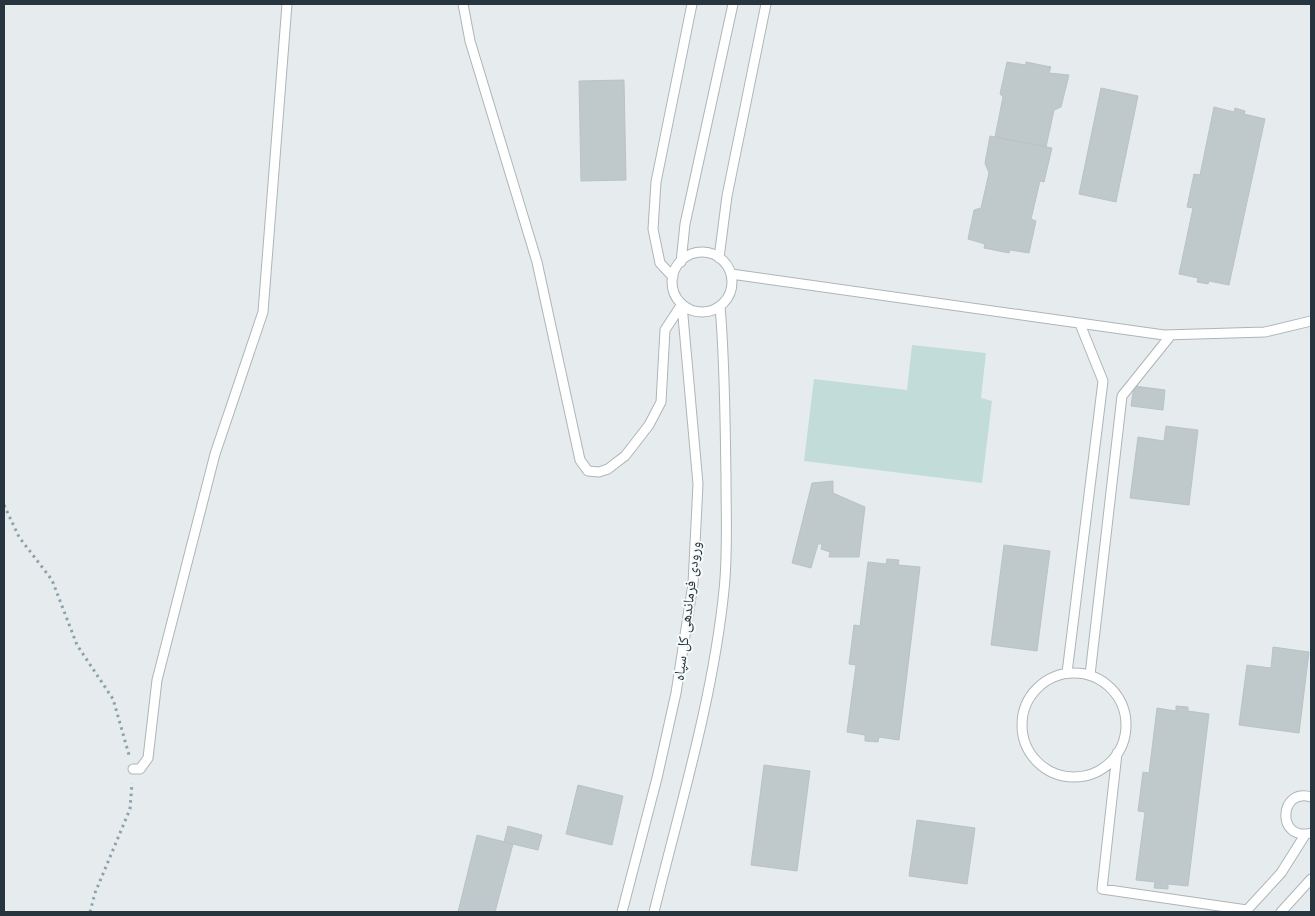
<svg xmlns="http://www.w3.org/2000/svg" width="1315" height="916" font-family="Arial,'Noto Naskh Arabic',sans-serif">
<style>
.green{fill:#c2dcd9}
.building{fill:#bfc8cb;stroke:#b9c3c6}
.lines{fill:none;stroke-linecap:round;stroke-linejoin:round}
.service-casing{stroke:#adb5b8;stroke-width:11}
.path{stroke:#8ba2ad;stroke-width:3;stroke-dasharray:2.5 4;stroke-linecap:butt}
.service{stroke:#fff;stroke-width:9}
.labels{text-anchor:middle;stroke-width:4;stroke-linejoin:round;paint-order:stroke}
.street-label{font-size:15px;fill:#27353e;stroke:#f7fafa}
</style>
<rect width="100%" height="100%" fill="#e6eced"/>
<path class="green" d="M912,345L986,353L981,398L992,401L982,483L804,461L814,379L907,390Z"/>
<path class="building" d="M1007,62L1026,65V62L1051,67L1049,73L1069,75L1061,107L1054,110L1046,147L995,137L1003,97L1000,94Z
M624,80L626,180L581,181L579,81Z
M1101,88L1138,96L1116,202L1079,194Z
M1214,107L1234,112L1235,108L1245,111L1244,114L1265,119L1229,285L1209,281L1208,284L1197,282L1198,278L1179,274L1193,208L1187,207L1194,174L1200,175Z
M990,136L1052,148L1044,182L1040,181L1031,219L1036,221L1029,253L1010,250L1009,253L984,248L985,244L968,239L974,210L981,208L989,173L985,163Z
M1134,386L1165,390L1163,410L1131,406Z
M1166,426L1198,430L1189,505L1130,498L1138,437L1164,441Z
M833,481V493L865,507L859,557H829L830,552L821,549L822,544H818L811,568L792,563L812,483Z
M1004,545L1050,551L1037,651L991,645Z
M887,559L899,560L898,565L920,567L899,740L879,737L878,742L865,741V735L847,732L856,665L849,664L854,625L860,626L868,562L886,564Z
M1273,647L1309,652L1299,733L1239,725L1247,665L1271,668Z
M1176,706L1188,707V711L1209,714L1188,886L1168,884V889L1154,888L1155,882L1136,880L1145,812L1138,811L1143,772L1149,773L1157,708L1176,711Z
M764,765L810,771L797,871L751,865Z
M578,785L623,796L612,845L566,834Z
M917,820L975,828L967,884L909,876Z
M508,826L542,835L538,850L504,842Z
M477,835L513,844L495,912H458Z"/>
<g class="lines">
<g class="service-casing">
<path id="service" d="M463,4L470,41L537,262L580,460L588,471L599,472L608,469L617,462L625,456L649,425L661,402L665,330L682,304
M672 282a30 30 0 1 1 60 0a30 30 0 1 1-60 0Z
M719,258L727,196L766,4
M681,262L685,224L733,4
M731,274L1164,335L1265,332L1311,321
M673,277L660,263L653,229L656,182L692,4
M1067,673L1103,381L1080,324
M1022 725a52 52 0 1 1 104 0a52 52 0 1 1-104 0Z
M1090,675L1122,396L1171,335
M1117,753L1102,889L1247,910L1281,873L1305,835
M133,769H140L148,758L157,680L215,454L263,312L287,4
M1311,797C1279,787 1276,842 1311,833
M622,912L657,778L676,693L693,584L698,484L682,305
M654,912C680,806 713,699 724,590C728,553 726,514 726,477C725,420 725,363 720,306
M1281,912L1311,879"/>
</g>
<path class="path" d="M4,505L19,537L52,580L77,645L113,699L129,755
M90,912L95,893L130,809L132,783"/>
<use href="#service" class="service"/>
</g>
<g class="labels">
<g class="street-label">
<text transform="translate(687 611) rotate(-83)" y="5">ورودی فرماندهی کل سپاه</text>
</g>
</g>
<rect width="1315" height="916" fill="none" stroke="#27353e" stroke-width="10"/>
</svg>
